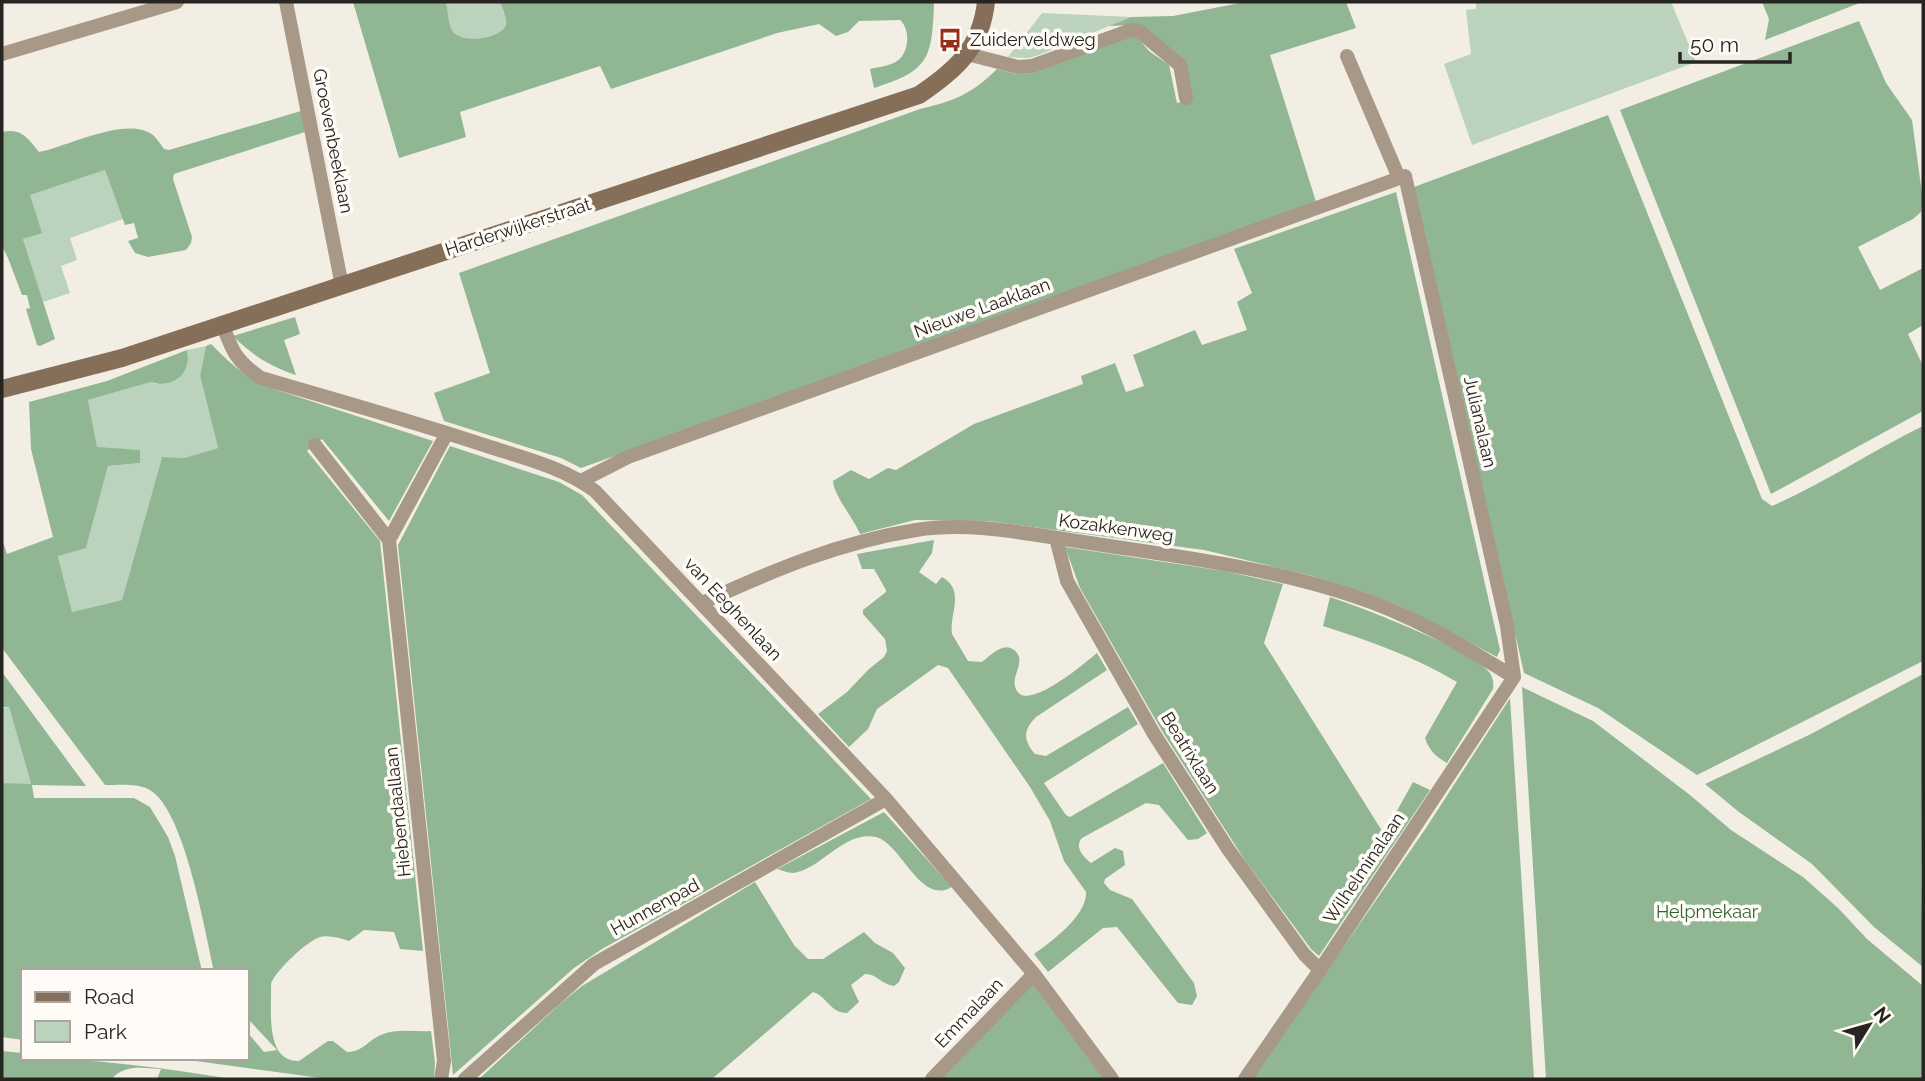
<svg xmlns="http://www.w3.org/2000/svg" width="1925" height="1081" font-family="Raleway,sans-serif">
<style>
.green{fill:#bbd2bc}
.forest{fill:#91b693}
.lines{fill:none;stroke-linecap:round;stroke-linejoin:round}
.street{stroke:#a89888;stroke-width:14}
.secondary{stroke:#856f58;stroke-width:18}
.labels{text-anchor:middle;stroke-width:7;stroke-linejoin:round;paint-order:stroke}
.poi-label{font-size:18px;fill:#272522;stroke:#fffbf6;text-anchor:start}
.street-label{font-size:18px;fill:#272522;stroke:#fffbf6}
.park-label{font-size:18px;fill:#2f6434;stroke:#fffbf6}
</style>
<rect width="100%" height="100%" fill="#f3eee4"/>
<path class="green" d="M446,2H500C502,8 507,17 506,24C503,39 459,45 452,30C448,22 448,10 446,2Z
M1476,2H1671L1696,62L1472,145L1444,64L1471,54L1466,10L1476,9Z
M1042,13L1131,17L1039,55L1029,58L1008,57Z
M105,170L123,219L70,238L77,260L61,266L70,293L43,302L23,239L41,232L29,195Z
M206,346L200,377L218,448L184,458L162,457L122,600L72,612L58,555L86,547L108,466L140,463V450L97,448L88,400L151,382L156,384L188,356L187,350Z
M9,707L31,785L2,783V708Z"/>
<path class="forest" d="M353,2H446C448,10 448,22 452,30C459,45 503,39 506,24C507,17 502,8 500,2H933L934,4C932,60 928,71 874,88L870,69C878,67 890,66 897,61C909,53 911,30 900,20L859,21L848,32L836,36L819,24L777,33L611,89L600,66L460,112L466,137L399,158Z
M1245,2H1346L1356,28L1270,55L1317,205L581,468L561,458L444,421L434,393L490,373L459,273L920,109C954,101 972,94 997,69L1017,74L1032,73L1127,35L1137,37L1149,51L1169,65L1177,103L1189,100L1181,65L1134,25L1109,26L1131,17L1173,16Z
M1762,2H1862L1765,40L1769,19Z
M1859,21L1886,83L1912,120L1923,201L1921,212L1913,219L1858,247L1880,290L1923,268V325L1908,334L1923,366V411L1771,494L1620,110Z
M301,111L305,132L174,174L173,179L192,237L191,243L186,250L148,257L135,253L128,241L138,238L134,223L125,225L105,170L30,195L42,233L23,239L55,339L40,346L37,345L26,309L30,308L27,295H22L8,258L2,246V132C22,128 27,138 39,152C67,147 129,114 154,136C158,140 161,145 164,149L169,150Z
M1608,115L1762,499L1772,506C1824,483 1872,451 1923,426V661L1697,775L1598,708L1524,673L1414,187Z
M1396,192L1500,650L1497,657L1398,605L1367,593L1312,576L1204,550L989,521L915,520L860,534C854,519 833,494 833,481L851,470L869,479L888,468L896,470L974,424L1083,384L1081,376L1115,363L1126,392L1144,386L1133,355L1195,330L1202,345L1247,330L1237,302L1252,293L1234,249Z
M295,317L300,334L284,340L296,375C270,366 253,356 233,336Z
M211,344C232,365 246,378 274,389L433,441L389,521L322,439L307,451L380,541L423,951L400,949L394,932L364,930L349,941C340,938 329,935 320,937C308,940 274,972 271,984C272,1008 264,1062 299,1061L328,1041H333L347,1052C363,1052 368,1040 381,1035C397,1028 415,1032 431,1031L435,1062L434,1079H328L174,1058H247V1032L264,1052L277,1050L247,1018V971H214C205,932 184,806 148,789C136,783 118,785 105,785L2,648V539L7,554L53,537L31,449L29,402L107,381L187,350C192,374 172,389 151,382L88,400L97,447L140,450V463L108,466L86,548L58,556L72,612L122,600L162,457L184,458L218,448L200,376L206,346Z
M450,446L559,482L582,495L871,799L602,949L574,968L453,1075L398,545Z
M934,540L932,553L919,572L936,584L942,577C966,591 949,613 952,634L968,661L982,662C990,656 1003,641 1014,650C1019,654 1020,658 1019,664C1018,671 1013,679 1015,686C1022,718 1087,661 1097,653L1107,670L1036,717C1023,730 1023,740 1035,754L1046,756L1128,707L1138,724L1044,783L1066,815L1070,817L1163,763L1207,833L1198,839L1188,840L1159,805L1146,803L1082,838C1074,847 1083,857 1091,863L1115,848L1123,851L1125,865L1105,879L1104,883L1110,890L1132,899L1194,983L1197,996L1192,1005L1178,1003L1117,927L1103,928L1048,972L1034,954C1052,941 1087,916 1086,892L1064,861L1050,821L1030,787L948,668L938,665L877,709L868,729L849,747L818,714L847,692L869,669L884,657L887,651L885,639L863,614V610L886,592V590L874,569H862L857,554Z
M1065,547L1224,571L1283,584L1264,643L1384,834L1413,782L1430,790L1319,956L1311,949L1246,862L1162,731L1080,588Z
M1330,597C1361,607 1473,650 1490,673C1493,678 1494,683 1493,689L1447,763C1437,757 1429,751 1425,738L1457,682C1415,657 1370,641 1323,626Z
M2,672L86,786L32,785L34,798H134L150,807L168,837L175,856L202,971H23V1040L2,1037V783L31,784L9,707H2Z
M1923,674L1921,883L1923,967L1874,927L1812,864L1739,812L1705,784L1809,735Z
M1522,687L1593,721L1690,795L1731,830L1803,877L1838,908L1867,939L1923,986V1079H1546Z
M1510,698L1534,1079H1252L1426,828Z
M884,812L952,887C920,906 902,844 876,837C844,830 822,869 793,873C788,873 781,870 777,869Z
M755,882L794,945L808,959H823L864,932L875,943L893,953L905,968L899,982L894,986C881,984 875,973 865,974L851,985L859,1002L847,1013C830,1013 827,996 813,992L712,1079H479L562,1002L582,986Z
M1033,980L1105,1079H941Z
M2,1051L23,1053V1058C93,1058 163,1068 232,1079H157L161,1069C143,1068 124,1064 112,1079H2Z"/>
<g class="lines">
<path class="street" d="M286,2L342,286
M2,54L177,2
M967,54L1018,67L1032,66L1131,30L1139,31L1180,65L1186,98
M1347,56L1399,178
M222,323C232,351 236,361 261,378C337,400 412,421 487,446C524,458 563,467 595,491L886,799L1034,974L1112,1079
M315,445L389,540L444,1061L441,1079
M581,481L628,457L1405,176L1507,626L1514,677
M1056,538L1067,581L1154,734L1228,849L1304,954L1320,970
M389,540L447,433
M702,603C771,571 840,542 916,530C974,521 1032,535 1090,543C1180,557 1267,567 1354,596C1411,614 1463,646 1514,677
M465,1079L594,964L886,799
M932,1079L1034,974
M1245,1079L1320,970L1514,677"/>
<path class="secondary" d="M2,389L122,358L919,95C956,70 981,48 986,2"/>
</g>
<defs>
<g id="bus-bare" transform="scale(1.89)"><path d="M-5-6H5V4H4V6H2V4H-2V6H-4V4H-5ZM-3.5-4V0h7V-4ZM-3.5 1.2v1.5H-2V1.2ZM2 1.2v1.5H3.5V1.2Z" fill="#972e1a" stroke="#fffbf6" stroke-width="2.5" paint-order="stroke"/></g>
</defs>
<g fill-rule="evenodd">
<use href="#bus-bare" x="950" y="40"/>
</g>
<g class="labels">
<g class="poi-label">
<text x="970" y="46">Zuiderveldweg</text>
</g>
<g class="street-label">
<text transform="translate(333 141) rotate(79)" y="6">Groevenbeeklaan</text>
<text transform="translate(518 227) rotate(-18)" y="6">Harderwijkerstraat</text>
<text transform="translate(982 308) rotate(-20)" y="6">Nieuwe Laaklaan</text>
<text transform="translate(1480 422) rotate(77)" y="6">Julianalaan</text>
<text transform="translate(1116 528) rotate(8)" y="6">Kozakkenweg</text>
<text transform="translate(733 609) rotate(47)" y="6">van Eeghenlaan</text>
<text transform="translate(1190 753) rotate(58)" y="6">Beatrixlaan</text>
<text transform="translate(398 812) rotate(-96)" y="6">Hiebendaallaan</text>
<text transform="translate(1364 868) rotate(-56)" y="6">Wilhelminalaan</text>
<text transform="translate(655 907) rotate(-29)" y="6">Hunnenpad</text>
<text transform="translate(969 1013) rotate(-46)" y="6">Emmalaan</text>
</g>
<g class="park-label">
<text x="1707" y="918">Helpmekaar</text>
</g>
</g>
<rect width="1925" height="1081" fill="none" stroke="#272522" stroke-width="7"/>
<rect x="21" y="969" width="228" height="91" fill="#fffbf6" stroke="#a9a5a1" stroke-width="2"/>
<rect x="35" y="992" width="35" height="10" fill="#856f58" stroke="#a9a5a1" stroke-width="2"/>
<text x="84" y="1004" font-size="21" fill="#272522">Road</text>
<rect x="35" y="1021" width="35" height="21" fill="#bbd2bc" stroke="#a9a5a1" stroke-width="2"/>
<text x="84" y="1039" font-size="21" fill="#272522">Park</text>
<g transform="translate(1869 1025) rotate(53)" stroke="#fffbf6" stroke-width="5" paint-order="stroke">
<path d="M0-5L12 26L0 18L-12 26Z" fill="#272522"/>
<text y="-10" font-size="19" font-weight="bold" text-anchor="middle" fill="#272522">N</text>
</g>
<path d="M1680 52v10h110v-10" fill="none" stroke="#272522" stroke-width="3.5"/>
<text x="1690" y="52" font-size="21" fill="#272522" stroke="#fffbf6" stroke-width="5" paint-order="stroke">50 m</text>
</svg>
